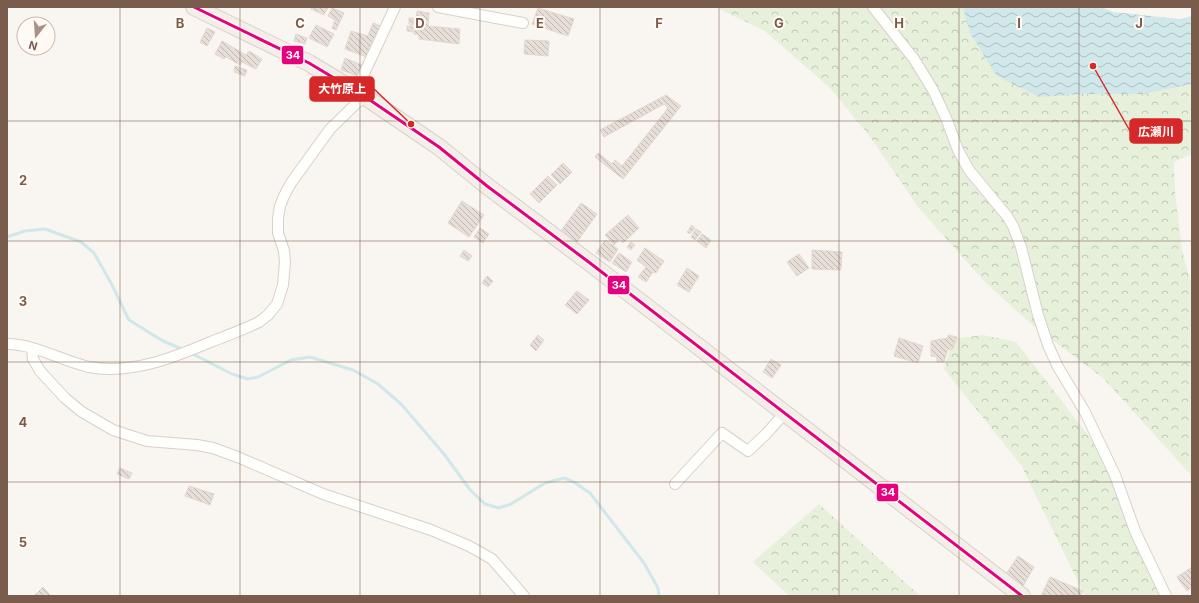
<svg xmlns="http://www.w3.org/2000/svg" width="1199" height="603" font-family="Inter,'Noto Sans JP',sans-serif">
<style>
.forest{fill:url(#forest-crowns)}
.water{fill:url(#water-waves)}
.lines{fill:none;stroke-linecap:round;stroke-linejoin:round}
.stream{stroke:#d0e8ea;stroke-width:3}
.building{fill:url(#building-back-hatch);stroke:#e2d8d2}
.street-casing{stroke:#d7d1cb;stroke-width:12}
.primary-casing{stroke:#dad1cc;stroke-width:18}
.street{stroke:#fefefd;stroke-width:10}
.primary{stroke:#f3eee8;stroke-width:16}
.bus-1-casing{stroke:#fffaf3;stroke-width:6}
.bus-1{stroke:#e5007d;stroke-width:3}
.grid{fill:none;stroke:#7a5c4d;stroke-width:1;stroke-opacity:0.55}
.grid-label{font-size:13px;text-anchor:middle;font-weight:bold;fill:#7a5c4d;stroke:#fffaf3;stroke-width:4;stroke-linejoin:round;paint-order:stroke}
.leader{fill:none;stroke:#d62828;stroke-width:1.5}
.callout-dot{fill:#d62828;stroke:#fffaf3;stroke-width:1.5}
.callout{fill:#d62828;stroke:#d62828;stroke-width:1.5}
.callout-label{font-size:12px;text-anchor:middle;font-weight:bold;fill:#fff}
.line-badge{stroke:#fffaf3;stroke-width:1.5}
.badge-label{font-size:11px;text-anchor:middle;font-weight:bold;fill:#fff}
</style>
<defs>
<pattern id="forest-crowns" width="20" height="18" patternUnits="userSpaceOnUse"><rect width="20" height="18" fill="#e7f0db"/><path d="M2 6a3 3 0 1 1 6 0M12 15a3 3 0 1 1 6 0" fill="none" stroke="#c0c6b4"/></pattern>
<pattern id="water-waves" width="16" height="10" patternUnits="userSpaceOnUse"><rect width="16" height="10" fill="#d0e8ea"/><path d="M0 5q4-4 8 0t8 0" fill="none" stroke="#aebfc0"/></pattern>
<pattern id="building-back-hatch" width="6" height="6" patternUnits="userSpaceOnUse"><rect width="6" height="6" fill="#e6ded7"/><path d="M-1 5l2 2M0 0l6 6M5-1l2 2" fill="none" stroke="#bfb7b1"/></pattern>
</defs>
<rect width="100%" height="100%" fill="#f9f5f0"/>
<path class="forest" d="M715,7H1075L1192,44V154L1174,162L1175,192L1182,250L1192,287V480L1190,474L1103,378L1030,323L985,282L918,207L871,138L830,88L765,31Z
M983,335L1016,342L1094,443L1164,596H1085L1021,465L944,369L953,339Z
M819,504L920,596H789L753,562Z"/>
<path class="water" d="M963,7H1101L1113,12L1180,19L1192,16V84L1143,94H1083L1039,97L997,76L970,33Z"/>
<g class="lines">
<path class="stream" d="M7,237L25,231L45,229L81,242L94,253L111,283L129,320L163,341L184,350
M191,353L232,374L248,379L258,377L291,360L310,357L353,370L378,384L401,404L444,454L471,491L485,504L499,508L511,504L545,483L564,478L574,482L590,493L644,563L658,588L659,596"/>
</g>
<path class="building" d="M312,7H328L324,15L311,9Z
M332,8L344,13L336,30L332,28L335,20L328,16Z
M538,8L574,19L568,36L532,24Z
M417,11L429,13L428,26L460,29L459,44L419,39V35L414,34Z
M409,18H414L413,25L409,24Z
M373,23L381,26L376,39L373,38L367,57L345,49L351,31L368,36Z
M316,25L334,34L327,47L309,38Z
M407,26H413V32L407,31Z
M207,28L215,32L207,46L200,42Z
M296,34L307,38L305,44L294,41Z
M525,40L549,41L548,56L524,54Z
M222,41L246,55L249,51L262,59L256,69L242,62L240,65L226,57L224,59L215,54Z
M345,58L364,66L360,77L341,70Z
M235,66L247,70L245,76L234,72Z
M666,95L681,106L623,179L595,157L598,153L612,164L615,160L622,166L668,108L664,104L604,137L600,130Z
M563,163L572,172L560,184L551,175Z
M548,176L557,185L539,203L530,194Z
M462,201L484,215L469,237L448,223Z
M581,203L597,214L577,242L561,231Z
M628,215L639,228L623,243L620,239L614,245L605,235Z
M692,225L695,228L690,234L687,232Z
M480,228L489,234L483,243L474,237Z
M696,229L701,232L695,240L691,237Z
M702,234L711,240L706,248L697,241Z
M605,240L618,249L610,262L596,253Z
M631,242L635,245L631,250L627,247Z
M645,248L664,261L656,273L653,272L646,282L638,277L646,267L637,260Z
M464,250L472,256L468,261L460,256Z
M812,250L842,252L841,270L812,269Z
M619,253L632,262L626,272L612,263Z
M799,254L809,268L797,276L787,262Z
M687,268L699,276L689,292L677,285Z
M487,276L493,281L488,287L482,283Z
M577,291L589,300L577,314L565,305Z
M538,335L544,340L536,351L530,345Z
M948,335L957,337L952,350L948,349L944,362H937V357L931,356V341L948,338Z
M899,338L923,346L918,363L894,356Z
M771,359L781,365L772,378L763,372Z
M120,468L132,473L129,479L117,474Z
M189,486L214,494L210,505L185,496Z
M1018,556L1034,567L1022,588L1006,574Z
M1192,567V587L1187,591L1177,577Z
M1050,577L1083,591L1080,596H1041Z
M43,587L51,596H34Z"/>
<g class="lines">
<g class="street-casing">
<path id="street" d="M438,7L523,23
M873,7L914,59L933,90L946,118L958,150L969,170L1007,216L1013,226L1021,247L1038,315L1048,345L1058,367L1085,412L1115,475L1135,531L1166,596
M356,91L395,7
M7,344C35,344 62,361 89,367C132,375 175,357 213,341C229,335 244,329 259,322L268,315L277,304L283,285L285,262L284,251L278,233V218L280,206L284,196L291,183L330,129L364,96
M32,348L33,359L40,371L65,398L82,412L113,430L147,441L197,445L213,448L240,458L323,494L431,530L469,546L492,559L524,596
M675,484L722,433L748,451L766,434L784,414"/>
</g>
<g class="primary-casing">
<path id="primary" d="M194,7L309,63L364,96L439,147L487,186L590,263L1022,596"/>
</g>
<use href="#street" class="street"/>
<use href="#primary" class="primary"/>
<g class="bus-1-casing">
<path id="bus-1" d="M194,7L309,63L364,96L439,147L487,186L590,263L1022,596"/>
</g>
<use href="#bus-1" class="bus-1"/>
</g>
<path class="grid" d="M120,7V596M240,7V596M360,7V596M480,7V596M600,7V596M719,7V596M839,7V596M959,7V596M1079,7V596M7,121H1192M7,241H1192M7,362H1192M7,482H1192"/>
<g class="grid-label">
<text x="180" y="28">B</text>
<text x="300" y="28">C</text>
<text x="420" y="28">D</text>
<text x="540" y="28">E</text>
<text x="659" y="28">F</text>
<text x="779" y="28">G</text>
<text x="899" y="28">H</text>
<text x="1019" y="28">I</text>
<text x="1139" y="28">J</text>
<text x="23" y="185">2</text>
<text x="23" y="306">3</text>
<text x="23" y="427">4</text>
<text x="23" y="547">5</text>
</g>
<path class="leader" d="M411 124L374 89M1093 66L1130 131"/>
<g class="callout-dot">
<circle cx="411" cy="124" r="4"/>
<circle cx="1093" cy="66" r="4"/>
</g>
<g class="callout">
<rect x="310" y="77" width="64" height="24" rx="4"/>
<rect x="1130" y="119" width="52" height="24" rx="4"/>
</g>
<g class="callout-label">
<text x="342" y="93">大竹原上</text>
<text x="1156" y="136">広瀬川</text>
</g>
<g class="line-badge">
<rect x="281" y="45" width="23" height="20" rx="4" fill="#e5007d"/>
<rect x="607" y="275" width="23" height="20" rx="4" fill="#e5007d"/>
<rect x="876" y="483" width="23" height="19" rx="4" fill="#e5007d"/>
</g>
<g class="badge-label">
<text x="293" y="59">34</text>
<text x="619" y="289">34</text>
<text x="888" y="496">34</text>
</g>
<rect width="1199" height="603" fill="none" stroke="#7a5c4d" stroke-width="16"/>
<g transform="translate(36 36) rotate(197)"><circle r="19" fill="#fffaf3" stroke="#cabbb1"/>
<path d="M0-3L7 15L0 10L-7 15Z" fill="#a69286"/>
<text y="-6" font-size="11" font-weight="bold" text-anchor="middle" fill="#7a5c4d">N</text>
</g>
</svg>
